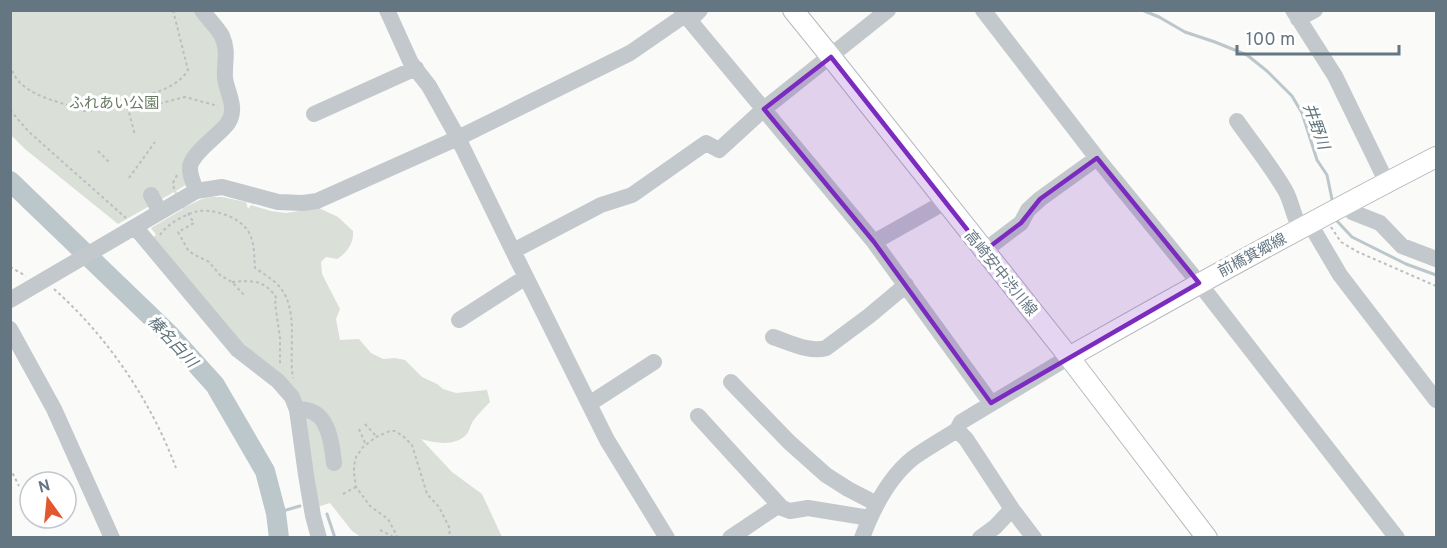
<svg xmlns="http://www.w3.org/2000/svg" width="1447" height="548" font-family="Overpass,'Noto Sans JP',sans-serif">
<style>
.green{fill:#dadfd7}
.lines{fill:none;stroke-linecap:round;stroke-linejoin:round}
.stream{stroke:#bbc7cb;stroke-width:3}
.river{stroke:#bbc7cb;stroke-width:20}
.major-casing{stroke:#b5babe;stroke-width:22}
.path{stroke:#bbbfc2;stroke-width:2;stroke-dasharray:3 3;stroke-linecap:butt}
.minor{stroke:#c3c8cc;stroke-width:16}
.major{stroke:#fff;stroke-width:20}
.marked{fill:#7b2cbf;fill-opacity:0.2;stroke:#7b2cbf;stroke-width:4.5;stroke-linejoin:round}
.labels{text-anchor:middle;stroke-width:6;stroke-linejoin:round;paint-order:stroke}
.park-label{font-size:15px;fill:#687a64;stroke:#fff}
.street-label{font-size:15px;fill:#657683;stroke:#fff}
.water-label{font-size:16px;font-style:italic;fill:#60757c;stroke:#fff}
</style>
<rect width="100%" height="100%" fill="#fafaf8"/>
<path class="green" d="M10,11H197L217,39L229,111L187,184L176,191L185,207L202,199L211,197H222L246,202L248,209L251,205L271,211L286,213L319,208L338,217L353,231C354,243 347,253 337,259L326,257L321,262L322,274L340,309L336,319L340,340L359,339L371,353L383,359L395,358L405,360L422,377L437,384L443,389L456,393L487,390L490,402C484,408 478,414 473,421C470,425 470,430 467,434C455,447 436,443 421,439L452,472L482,494L502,537H361L352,531L330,503L314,508L301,417L152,238L156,235L151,228L183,209L174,192L118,224L25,149L11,135Z"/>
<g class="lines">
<path class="stream" d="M1142,10L1159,17L1185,32L1215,42L1247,55L1267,71L1292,96L1302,113L1317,160L1327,175L1333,204
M1336,216L1337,221L1352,237L1406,264L1436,275
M276,513L300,506
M327,514L335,538"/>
<path class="river" d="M10,181L169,334L215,385L265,471L276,513L279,538"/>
<g class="major-casing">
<path id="major" d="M793,10L831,57L1069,357L1207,538
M1069,357C1190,288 1312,221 1436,157"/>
</g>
<path class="path" d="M10,65C17,90 42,97 64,104C71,106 79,111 86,111C97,110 108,106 118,103C140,97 176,91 188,70L173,10
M138,97L142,108L185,97L218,106
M126,101L135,135
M10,110L29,132L126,218
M98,151L110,163
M129,178L155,142
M174,189L173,183L177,175
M188,213L194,223L178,232L188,250L193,254L209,262L220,275L232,282L244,295
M1331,227L1341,242L1358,252L1436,286
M160,235C167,224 185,214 199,211C215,209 239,217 248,231C255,242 254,256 255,268C263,273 272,279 278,285C300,308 288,349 293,378
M10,267L26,276
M232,282C252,280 266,280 277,299L275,303L280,338V366
M54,289C108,337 151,401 176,468
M365,424L377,437
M359,429L366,445
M10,468L19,486
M343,494L356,487
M380,530L395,538
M398,538L388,519L370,506L356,487L354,473V466L356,457L363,447L376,437L390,431H395L404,437L412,445L427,494L439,507L449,527L450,538"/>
<path class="minor" d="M387,10L411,63L429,86L458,138L513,251L607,440L667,538
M681,10L874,242L991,403
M983,10L1097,158L1199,283L1397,538
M1293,10L1335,76L1387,183
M1298,19L1315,10
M314,114L416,68
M1237,121C1253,144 1271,166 1285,190C1292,202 1293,217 1301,229
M196,191C194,184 190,176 190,169C189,154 220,135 228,123C238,108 227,93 225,78C224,62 229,52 222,36C217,27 208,19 202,10
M151,195L160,212
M1346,204L1352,212L1380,223L1402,246L1436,259
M1310,224L1340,275L1436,400
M135,227L238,350L278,381L292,397L297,410L306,475L313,516L319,538
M874,242L945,202
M513,251L601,205L632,195L706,143L719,150L764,109L888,10
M984,251L1021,223L1028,210L1040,199L1097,158
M10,300L196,191L222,187L278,202L303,203L317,201L458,138L630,53L685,15H695L700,10
M459,320L526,277
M10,329L54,409L112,538
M773,337C789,342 809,353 826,348L869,316L906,285
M731,382L789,442L826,475L848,489L877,504
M589,404L654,362
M297,410C300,410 303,409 307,410C329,414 332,445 334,463
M698,416L782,508L790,511L808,508L870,518
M730,538L779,505
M862,538C873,508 888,478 913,458C927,448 943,439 957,430
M980,538L995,527L1012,509
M1034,538L1012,509L966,439L957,430L961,422L1069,357"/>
<use href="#major" class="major"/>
</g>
<path class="marked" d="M831,57L984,251L1021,223L1040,199L1097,158L1199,283L991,403L874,242L764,109Z"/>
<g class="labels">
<g class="park-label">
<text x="114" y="108">ふれあい公園</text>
</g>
<g class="street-label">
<text transform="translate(1252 255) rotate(-28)" y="5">前橋箕郷線</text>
<text transform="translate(1001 273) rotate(51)" y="5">高崎安中渋川線</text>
</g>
<g class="water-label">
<text transform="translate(1317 126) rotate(70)" y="6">井野川</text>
<text transform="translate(173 341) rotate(47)" y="6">榛名白川</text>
</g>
</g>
<rect width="1447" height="548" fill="none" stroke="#657683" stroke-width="24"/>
<g transform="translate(48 500) rotate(345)"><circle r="28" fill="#ffffff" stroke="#c1c8cd" stroke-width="1.5"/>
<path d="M0-4.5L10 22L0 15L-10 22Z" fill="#e4572e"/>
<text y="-9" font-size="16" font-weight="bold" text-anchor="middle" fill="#657683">N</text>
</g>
<path d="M1237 45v9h162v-9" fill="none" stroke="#657683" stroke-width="3"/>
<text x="1246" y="45" font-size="18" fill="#657683" stroke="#ffffff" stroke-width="4.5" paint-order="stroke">100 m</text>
</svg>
